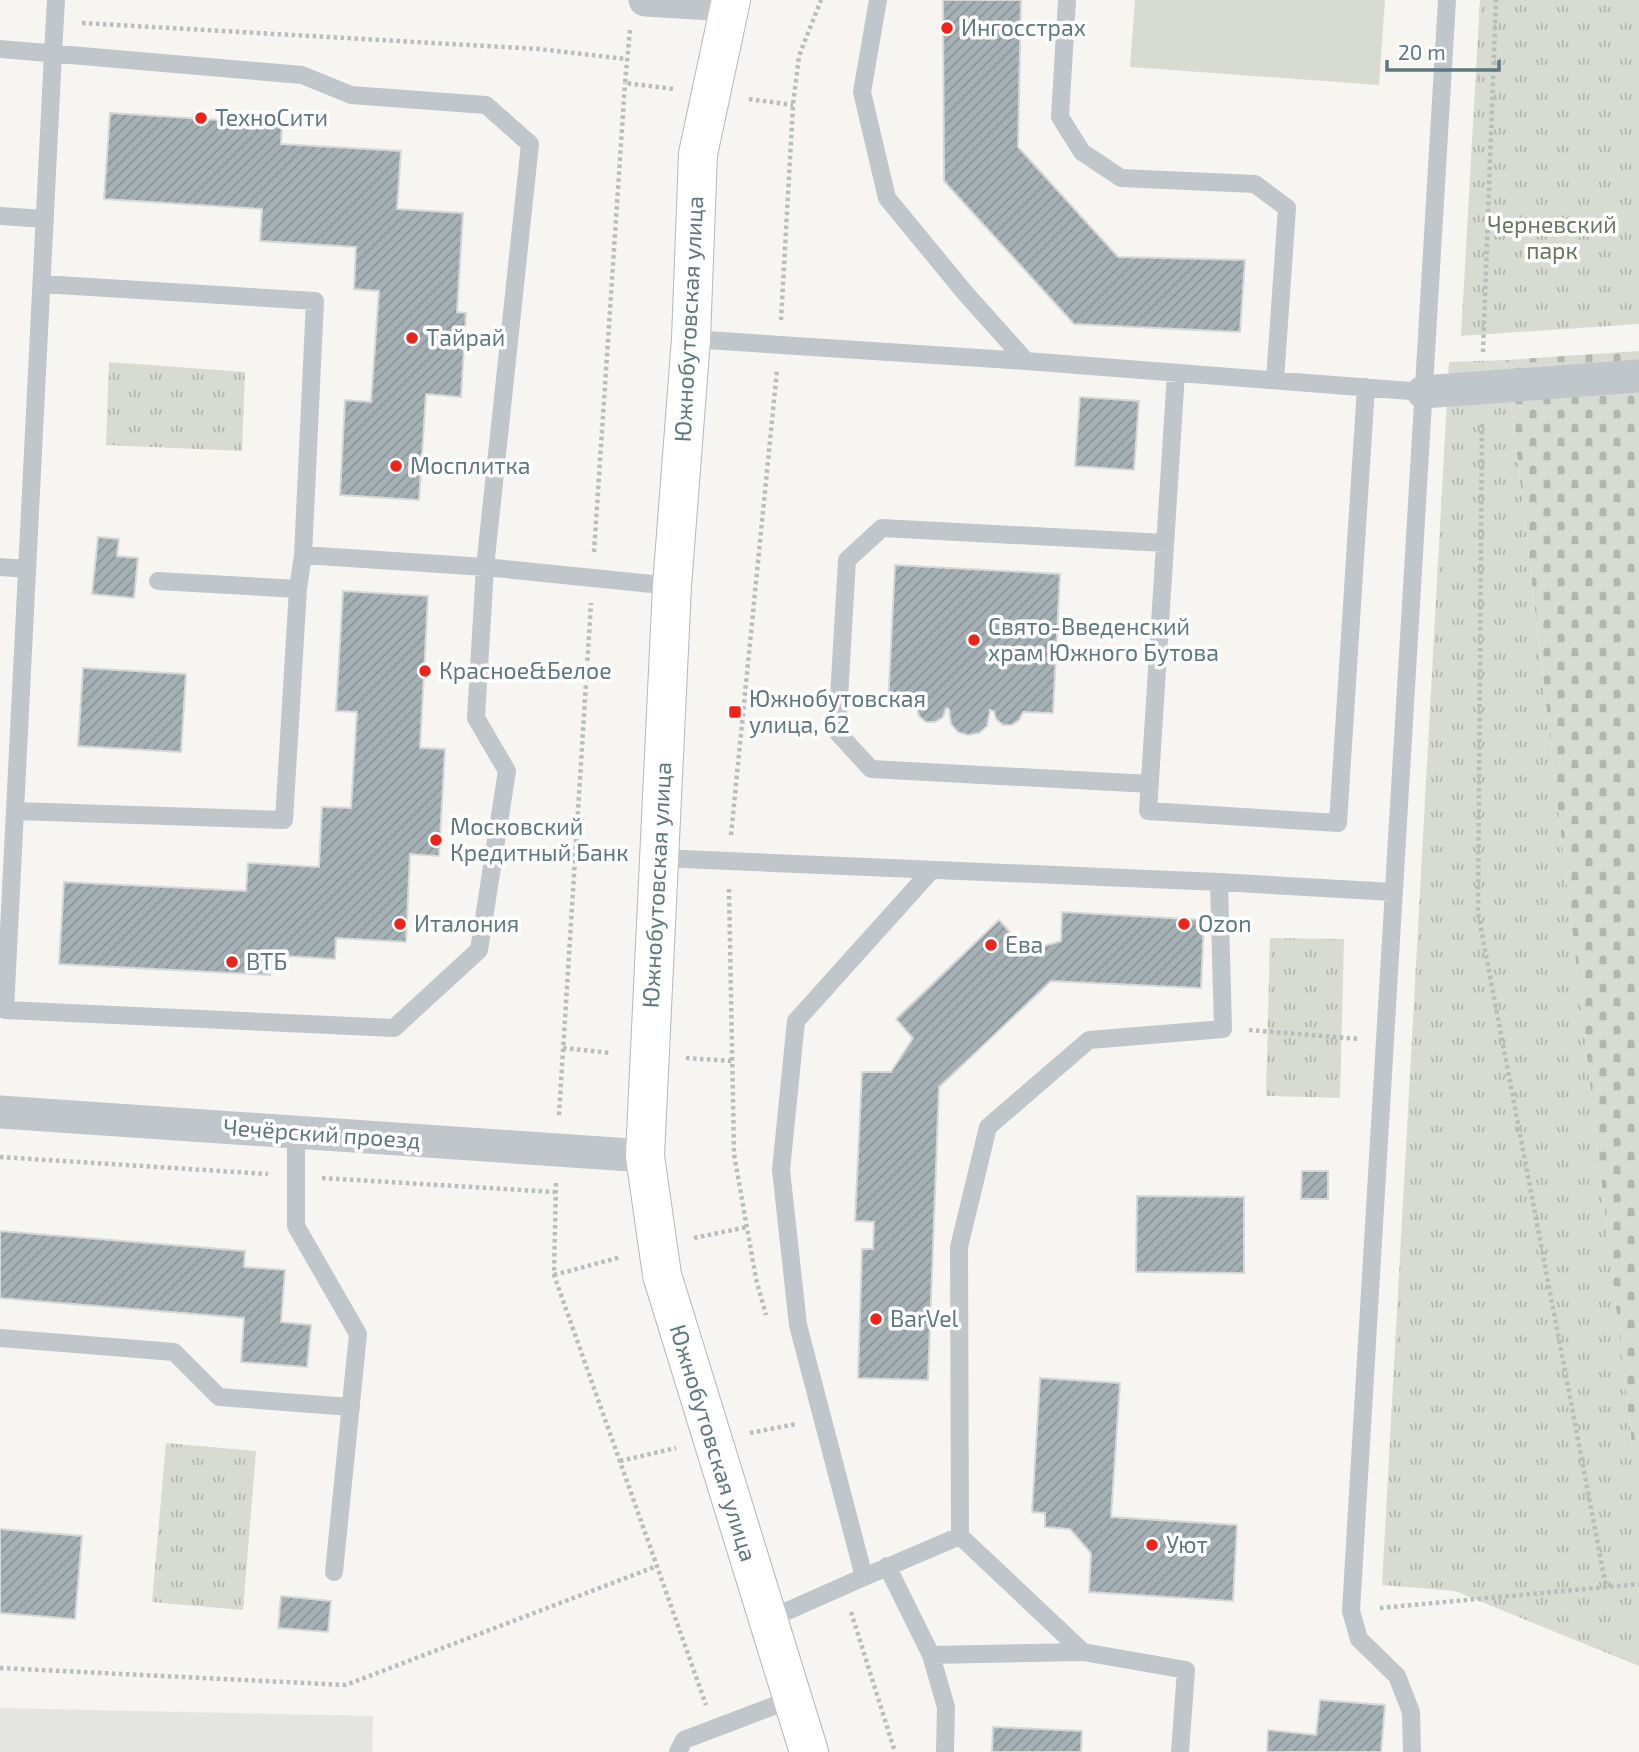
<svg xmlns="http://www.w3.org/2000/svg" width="1639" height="1752" font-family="'Exo 2',sans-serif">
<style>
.built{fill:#e4e5e3}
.green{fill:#d7dbd1}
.cemetery{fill:url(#cemetery-stones)}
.park{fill:url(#park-tufts)}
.building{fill:url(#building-hatch);stroke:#d7d7d5;stroke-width:2}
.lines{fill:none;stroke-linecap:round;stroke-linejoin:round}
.secondary-casing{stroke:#b0b9bc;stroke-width:40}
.path{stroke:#b8bdbe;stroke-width:4.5;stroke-dasharray:3.5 3.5;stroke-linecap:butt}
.lane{stroke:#c0c6c9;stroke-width:18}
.street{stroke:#c0c6c9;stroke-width:33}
.secondary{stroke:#fff;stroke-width:38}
.poi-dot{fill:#ee231a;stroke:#fff;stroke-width:2.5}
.labels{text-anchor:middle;stroke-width:7;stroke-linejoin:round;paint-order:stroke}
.poi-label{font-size:23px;fill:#5f777f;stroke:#fff;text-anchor:start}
.park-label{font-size:23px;fill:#67775e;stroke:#fff}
.street-label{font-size:23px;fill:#5f777f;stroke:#fff}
</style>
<defs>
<pattern id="cemetery-stones" width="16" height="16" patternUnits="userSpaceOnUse" patternTransform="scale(1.75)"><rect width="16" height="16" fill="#d7dbd1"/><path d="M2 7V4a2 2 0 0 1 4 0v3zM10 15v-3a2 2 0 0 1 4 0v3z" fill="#b2b6af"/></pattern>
<pattern id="park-tufts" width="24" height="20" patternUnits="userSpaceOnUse" patternTransform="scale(1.75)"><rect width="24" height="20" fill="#d7dbd1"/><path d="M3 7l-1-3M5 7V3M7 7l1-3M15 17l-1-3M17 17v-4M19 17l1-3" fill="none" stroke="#b2b6af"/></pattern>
<pattern id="building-hatch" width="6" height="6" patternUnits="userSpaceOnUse" patternTransform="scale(1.75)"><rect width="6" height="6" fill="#a5b1b5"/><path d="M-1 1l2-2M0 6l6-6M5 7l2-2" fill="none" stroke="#8a9598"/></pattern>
</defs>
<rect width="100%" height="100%" fill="#f6f5f2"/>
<path class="built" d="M0,1708L373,1716L372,1752H0Z"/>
<path class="green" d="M1135,0H1385L1379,85L1130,67Z"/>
<path class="cemetery" d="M1639,351V1446H1632L1506,360Z"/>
<path class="park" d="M1480,0H1639V324L1461,336Z
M1506,360L1632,1445L1639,1446V1666L1455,1591L1382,1585L1449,362Z
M109,362L245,372L242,451L106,445Z
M1270,938L1344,939L1340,1098L1266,1096Z
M166,1443L256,1451L243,1610L152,1602Z"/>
<path class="building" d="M943,0H1021L1018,147L1118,257L1245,260L1240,332L1074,324L944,181Z
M110,113L282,124L281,144L401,151L397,209L463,213L457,312L466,313L461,397L426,394L419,500L340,495L345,400L371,402L379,291L354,289L356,247L260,241L262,209L104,199Z
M1080,397L1139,401L1134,470L1075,466Z
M98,537L119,539L117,556L138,558L134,598L92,594Z
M895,565L1060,574L1053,713L1023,712L1019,720L1012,725H1003L996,719L994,711L990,710L987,726L979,733L968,735L958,732L951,724L949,709L946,708L943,717L935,722H926L919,716L916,707L888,705Z
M343,591L428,596L420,748L445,749L439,856L410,854L406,942L336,938L335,959L271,955L270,975L59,964L64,882L246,891L248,863L319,867L322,807L351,808L357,712L336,711Z
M83,668L186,674L181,752L78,746Z
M1062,912L1204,920L1201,988L1051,981L939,1087L928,1380L858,1378L862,1249H873L874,1222L855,1221L862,1072H891L913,1038L896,1019L999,920L1027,951L1061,941Z
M1302,1171H1328V1199H1301Z
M1137,1196L1244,1197V1273L1136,1272Z
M0,1231L245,1251L244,1267L285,1270L281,1322L311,1325L307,1367L241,1362L244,1318L0,1298Z
M1040,1378L1120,1383L1111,1517L1237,1525L1233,1601L1089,1592L1091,1553L1070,1529L1045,1527V1513L1032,1512Z
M0,1529L82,1536L75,1619L0,1613Z
M281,1596L331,1601L328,1632L278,1628Z
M1320,1700L1385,1705L1381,1752H1267L1268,1730L1316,1735Z
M993,1727L1082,1731L1081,1752H992Z"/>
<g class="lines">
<g class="secondary-casing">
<path id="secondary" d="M731,0L698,154L691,339L672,586L645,1156L662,1275L809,1752"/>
</g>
<path class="path" d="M82,23L539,49L626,59
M630,30L625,83L674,89
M749,99L793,105
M781,320L793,105L799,56L821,0
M1483,352L1496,0
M1482,424L1478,913L1606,1587
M594,552L625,83
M731,835L777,370
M729,889L734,1154L756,1279L766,1315
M1249,1030L1359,1039
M563,1048L611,1053
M686,1058L732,1061
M559,1115L591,603
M0,1157L268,1174
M322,1178L555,1192
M556,1183L554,1275L706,1705
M694,1238L747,1227
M554,1275L621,1257
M750,1433L796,1424
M620,1461L676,1448
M1380,1608L1639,1584
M851,1612L895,1752
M0,1668L346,1685L657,1566"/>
<path class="lane" d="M878,0L862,92L887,198L966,294L1026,361
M1067,0L1060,117L1082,152L1121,178L1255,184L1287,208L1275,380
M0,49L302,75L351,95L486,105L530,144L485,567L476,718L507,771L479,950L394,1028L5,1010L53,53L56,0
M0,216L45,219
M42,284L315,301L303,555L298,589
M691,339L1026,361L1423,392
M1176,373L1148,811L1338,823L1366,387
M303,555L485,567L672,586
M0,567L27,569
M1150,784L871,769L837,732L847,560L882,528L1165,543
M16,811L284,820L298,589L158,581
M658,858L1219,882L1223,1029L1089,1040L988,1127L959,1247L960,1536L864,1577
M1219,882L1393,892
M296,1132V1226L358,1334L334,1572
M0,1338L174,1352L219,1397L351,1407
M960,1536L1083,1652L1186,1670L1180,1752
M887,1566L931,1655L1083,1652
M767,1620L864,1577L798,1325L781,1170L796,1021L930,872
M931,1655L946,1707L945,1752
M678,1752L684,1740L792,1699
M1412,1752L1411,1712L1397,1676L1359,1639L1351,1611L1447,0"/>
<path class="street" d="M645,0L729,5
M1423,392L1639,376
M0,1112L645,1156"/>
<use href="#secondary" class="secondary"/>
</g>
<g class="poi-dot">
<circle cx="947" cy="28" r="7"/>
<circle cx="201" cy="118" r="7"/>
<circle cx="412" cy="338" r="7"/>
<circle cx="396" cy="466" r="7"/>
<circle cx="974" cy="640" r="7"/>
<circle cx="425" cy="671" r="7"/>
<rect x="728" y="705" width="14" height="14" rx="3.5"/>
<circle cx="436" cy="840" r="7"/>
<circle cx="400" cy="924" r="7"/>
<circle cx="1184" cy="924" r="7"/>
<circle cx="991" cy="945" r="7"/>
<circle cx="232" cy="962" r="7"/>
<circle cx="876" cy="1319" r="7"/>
<circle cx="1152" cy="1545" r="7"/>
</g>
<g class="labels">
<g class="poi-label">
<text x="961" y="36">Ингосстрах</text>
<text x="215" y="126">ТехноСити</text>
<text x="426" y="346">Тайрай</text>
<text x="410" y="474">Мосплитка</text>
<text x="988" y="635">Свято-Введенский<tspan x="988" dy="26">храм Южного Бутова</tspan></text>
<text x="439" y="679">Красное&amp;Белое</text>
<text x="749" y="707">Южнобутовская<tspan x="749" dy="26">улица, 62</tspan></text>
<text x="450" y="835">Московский<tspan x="450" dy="26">Кредитный Банк</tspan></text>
<text x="414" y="932">Италония</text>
<text x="1198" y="932">Ozon</text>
<text x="1005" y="953">Ева</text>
<text x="246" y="970">ВТБ</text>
<text x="890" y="1327">BarVel</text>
<text x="1166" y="1553">Уют</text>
</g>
<g class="park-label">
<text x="1552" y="233">Черневский<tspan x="1552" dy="26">парк</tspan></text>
</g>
<g class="street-label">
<text transform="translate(689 319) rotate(-87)" y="8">Южнобутовская улица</text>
<text transform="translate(657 885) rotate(-87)" y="8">Южнобутовская улица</text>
<text transform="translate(322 1134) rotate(4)" y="8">Чечёрский проезд</text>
<text transform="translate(713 1443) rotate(73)" y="8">Южнобутовская улица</text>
</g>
</g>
<path d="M1387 60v10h112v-10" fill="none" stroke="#5f777f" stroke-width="3.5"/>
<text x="1398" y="60" font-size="21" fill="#5f777f" stroke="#ffffff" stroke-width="5" paint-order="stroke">20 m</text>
</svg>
